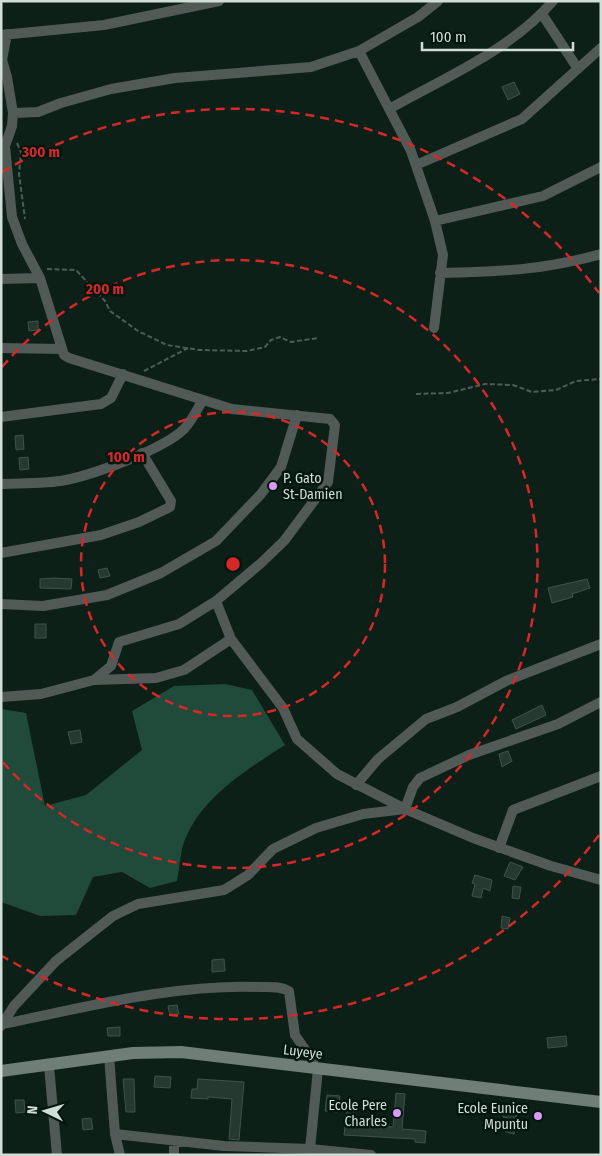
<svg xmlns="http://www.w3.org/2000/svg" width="602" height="1156" font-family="'Fira Sans Condensed',sans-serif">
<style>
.garden{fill:#204a3a}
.building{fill:#253930;stroke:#3e534a}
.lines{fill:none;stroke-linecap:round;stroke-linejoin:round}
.path{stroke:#4c5d56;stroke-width:2;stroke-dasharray:5 2.5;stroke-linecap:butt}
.street{stroke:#515a56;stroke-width:10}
.secondary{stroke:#6f7e77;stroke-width:12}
.ring{fill:none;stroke:#d62828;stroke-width:2.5;stroke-dasharray:9 6}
.poi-dot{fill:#dc99f5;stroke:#04170f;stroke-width:2}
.labels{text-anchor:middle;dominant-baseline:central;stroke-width:5;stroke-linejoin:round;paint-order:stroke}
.poi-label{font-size:14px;fill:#d1ddd7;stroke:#04170f;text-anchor:end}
.street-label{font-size:14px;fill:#d1ddd7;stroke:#04170f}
.centre{fill:#d62828;stroke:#04170f;stroke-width:2.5}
.ring-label{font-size:15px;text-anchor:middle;font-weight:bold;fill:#d62828;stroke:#04170f;stroke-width:5;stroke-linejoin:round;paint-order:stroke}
</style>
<rect width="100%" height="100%" fill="#0c2018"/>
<path class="garden" d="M225,684L252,690L285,745C248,769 206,794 187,835C180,848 180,867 177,881L150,888L122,872L93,877L76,915L40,916L1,902V709L26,713L45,806L86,795L142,750L132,711L174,686Z"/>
<path class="building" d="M514,82L520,94L508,100L502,87Z
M38,321V330L29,331L28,322Z
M23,435L24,449L16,450L15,436Z
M28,457L29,469L20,470L19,458Z
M107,568L110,576L100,578L98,570Z
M54,578L72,579L71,589L40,588V579Z
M587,579L590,588L572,594L573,597L552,603L548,588Z
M35,624H46V638H35Z
M542,705L546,715L516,729L512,720Z
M80,730L82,742L71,744L68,732Z
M508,751L512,761L502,767L499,754Z
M510,862L523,867L515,880L504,876Z
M475,875L492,880L490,891L483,888L481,898L472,896L475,884L472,883Z
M513,886L521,887L519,899L512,898Z
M502,916L510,918L508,929L501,928Z
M224,959L225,971L212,972V960Z
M177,1005L179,1014L170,1015L168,1006Z
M120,1027V1036H108L107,1028Z
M566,1036L567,1046L548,1048L547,1038Z
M155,1076L171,1077L170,1088L154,1087Z
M123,1079H134L135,1112H126Z
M198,1079L244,1082L239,1140L229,1139L232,1099L208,1097V1099L191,1098L192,1089H197Z
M396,1093L405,1094L402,1129L426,1131L425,1143L415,1142V1139L344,1135L347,1111H355L354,1125L393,1127Z
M327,1095L340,1096L338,1112L325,1111Z
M15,1100H24L25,1112L16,1113Z
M504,1110H517L514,1134L506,1132L508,1118L503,1117Z
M91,1118L93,1129L83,1130L82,1119Z"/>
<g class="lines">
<path class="path" d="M17,143L21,152L19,174L25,219
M47,269L76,270L105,301L110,311L138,331L167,345L199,350L247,351L265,347L271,340L280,337L291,342L318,338
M144,371L188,348
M416,394L448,393L485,384L513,385L532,392L556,390L576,381L601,379"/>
<path class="street" d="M542,14L578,69
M7,34L2,60L7,77L13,113L12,126L5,146L12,217L22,244L40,278L64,355L69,358L232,409L330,419L335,425L328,482L284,541L260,564L216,601L179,624L119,642L111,666L94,680
M2,35L104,25L219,1
M359,51L411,151L435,221L443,255L434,328
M391,108C446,77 511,50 553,1
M13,113L38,112L61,103L111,89L175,78L311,67L359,51L418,17L438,1
M416,165L522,119L601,48
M435,221L543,196L601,167
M440,273C498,272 544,270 601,254
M1,279L40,278
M1,348L62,349
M1,417L101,404L111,398L123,374
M1,484C23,483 45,484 66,480C95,474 164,449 184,429C192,421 197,409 203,400
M1,553L101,535L139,522L170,507L171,501L142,453
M216,601L231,639L283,708L297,739L337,774L405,809L473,838L551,866L601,880
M1,604L43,606L107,595L161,573L216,541L261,494L281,467L297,415
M1,697L41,694L94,680L156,678L184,670L231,639
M356,785L378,759L426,719L457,707L506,681L601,644
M499,848L513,810L601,776
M3,1024C87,1007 173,984 259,987C269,987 280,986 289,991L295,1035L313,1061L314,1068
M1,1026L14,1006L56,961L113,916L138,904L224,890L248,875L273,849L316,828L363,814L405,809L413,787L420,778L469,755L558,724L601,702
M109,1056L115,1134L120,1155
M49,1066L57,1155
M115,1134L224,1146L310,1149L371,1155
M174,1141V1155
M310,1149L318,1069"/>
<path class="secondary" d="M1,1071L133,1053L181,1052L601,1102"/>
</g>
<g class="ring">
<circle cx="233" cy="564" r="152"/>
<path d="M2 367A304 304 0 1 1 2 761"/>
<path d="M599 835A455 455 0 0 1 2 956M2 172A455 455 0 0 1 599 293"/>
</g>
<g class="poi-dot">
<circle cx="273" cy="486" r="5"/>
<circle cx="397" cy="1113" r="5"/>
<circle cx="538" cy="1116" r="5"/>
</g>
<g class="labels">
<g class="poi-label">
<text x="283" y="478" text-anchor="start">P. Gato<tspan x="283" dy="16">St-Damien</tspan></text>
<text x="387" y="1105">Ecole Pere<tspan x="387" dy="16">Charles</tspan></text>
<text x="528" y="1108">Ecole Eunice<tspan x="528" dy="16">Mpuntu</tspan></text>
</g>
<g class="street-label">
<text transform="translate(303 1052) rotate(7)">Luyeye</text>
</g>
</g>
<circle cx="233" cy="564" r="8" class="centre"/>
<g class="ring-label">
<text x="41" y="157">300 m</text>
<text x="105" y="294">200 m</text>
<text x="126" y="462">100 m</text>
</g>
<rect width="602" height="1156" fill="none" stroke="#d1ddd7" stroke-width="5"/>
<g transform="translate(45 1111) rotate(275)" stroke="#04170f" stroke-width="4" paint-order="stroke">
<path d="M0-4L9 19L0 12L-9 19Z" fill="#d1ddd7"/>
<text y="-8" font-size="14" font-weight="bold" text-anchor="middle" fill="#d1ddd7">N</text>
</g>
<path d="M422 42v8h151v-8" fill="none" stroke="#d1ddd7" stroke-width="2.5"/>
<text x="430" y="42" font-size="15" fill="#d1ddd7" stroke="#04170f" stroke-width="4" paint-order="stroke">100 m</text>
</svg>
